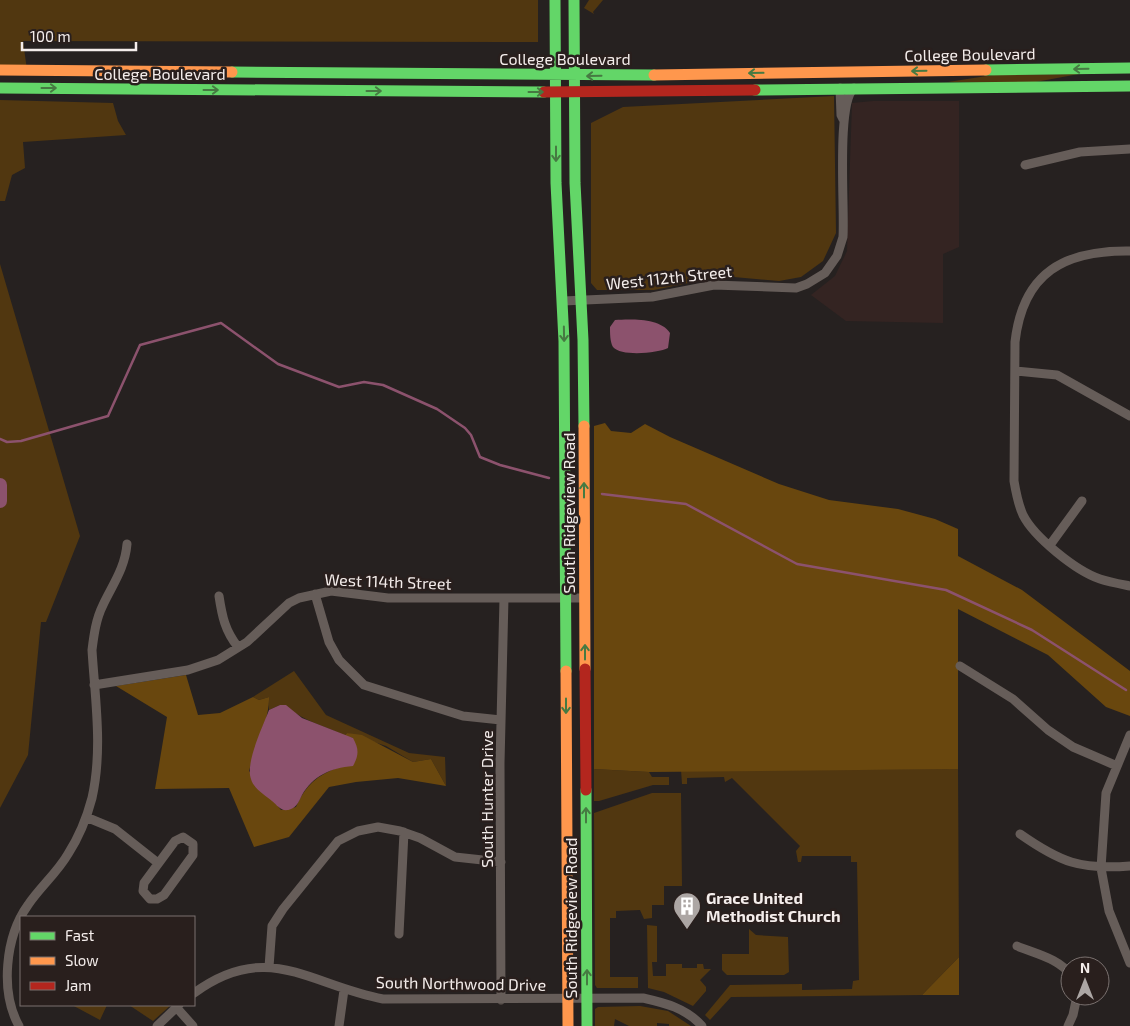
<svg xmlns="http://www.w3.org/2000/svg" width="1130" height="1026" font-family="'Exo 2',sans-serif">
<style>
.built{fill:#342422}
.green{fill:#513710}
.forest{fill:#69470e}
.water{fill:#8c526d}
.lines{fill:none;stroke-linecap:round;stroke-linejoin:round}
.stream{stroke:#8c526d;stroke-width:2.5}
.river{stroke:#8c526d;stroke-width:14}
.street{stroke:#665d59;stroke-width:9}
.fast{stroke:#63d668;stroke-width:11}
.slow{stroke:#ff974d;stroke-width:11}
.jam{stroke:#b3261e;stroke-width:11}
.oneway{stroke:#467a42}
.labels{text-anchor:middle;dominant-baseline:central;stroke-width:5;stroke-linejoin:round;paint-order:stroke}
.street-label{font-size:16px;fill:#f4edeb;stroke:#291f1d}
.poi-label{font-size:16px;font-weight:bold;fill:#f4edeb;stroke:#291f1d;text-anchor:start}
</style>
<rect width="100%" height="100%" fill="#262120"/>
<path class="built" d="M873,101H959V247L943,254V323L846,321L811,295L835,276L847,251L852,103Z"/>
<path class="green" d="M0,0H538V42L23,41L27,70H0Z
M589,0H603L593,12L594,14L584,8Z
M1079,74L1030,83L948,82L993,75Z
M834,96L836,233L823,261L801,277L779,281L723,276L654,290H597L591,283V123L623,107Z
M0,100L113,103L118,121L126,135L23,142L25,168L12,175L5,201H0Z
M0,264L80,536L46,622H41L28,755L0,808Z
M294,671L326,715L409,753L445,757L446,786L431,759L413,762L386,746L347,733L344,736C331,728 317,725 304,718C296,714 290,709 280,705L269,710V697L259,700L253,697Z
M594,769L649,772L652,777H669V785H653L599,801H594Z
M958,769L959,957L922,995L731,997L710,1020L705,1015L730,985L802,984V990L852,989L853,981L859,980L857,862H851V856H802L801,862H798L796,851L800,846L732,778L725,782L724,777L687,778V784H682L681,770Z
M652,793H681L682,886H664V905H652V918L644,919L640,910L616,911V918H610V977H638V988H597L595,985L594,813Z
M647,925L657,926V962H652L653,976H666V964H682V968H697V964H703L704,969H711L700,980L706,987V991L693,1006L664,992L648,988Z
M749,929L756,935L788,937L789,972L784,975H727L722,970V954H749Z
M72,1005H107L100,1020Z
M129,1005H171L153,1021Z
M640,1006L668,1011L691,1026H669V1024L657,1023V1026H629L615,1019L614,1026H595V1009L598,1007Z"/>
<path class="forest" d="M605,423L611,431L631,433L645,424L670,437L779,484L829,500L898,509L935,519L958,529V556L1022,590L1130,671V716L1106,707L1048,655L958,609V769L649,772L594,769V426Z
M186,675L198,715L220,713L253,697L259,700L269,697C270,718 255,749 249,771L281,810L296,807C306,785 317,775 340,767L353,738L344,736L347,733L362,735L413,762L431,759L446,786L398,778L356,782L329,787L289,837L254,847L229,788L155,789L167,717L116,686Z
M959,957V995H922Z"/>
<path class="water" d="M615,320C631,319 661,318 670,333L668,348C659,353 621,357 613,347C610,342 610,333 610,327Z
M280,705H286L302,718L353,738C359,749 359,755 353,766C330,768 313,776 302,795C299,801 297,807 291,809C282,813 278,806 272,801C265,795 253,788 251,779C245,763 263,726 269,710Z"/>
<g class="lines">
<path class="stream" d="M0,439L7,442L21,441L108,416L140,345L221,323L278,364L339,387L364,382L383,385L437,409L465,428L471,435L480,457L500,465L549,478
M602,494L686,504L797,564L946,590L1032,630L1126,690"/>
<path class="river" d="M0,485V501"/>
<path class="street" d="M840,88L841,115L843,119
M1025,165L1080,152L1130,149
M1130,251C1065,250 1023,272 1015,342L1014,481C1016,493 1018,504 1023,515C1034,537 1076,571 1100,579C1109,582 1120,584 1130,586
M563,301L652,297L714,285L796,288L807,284L825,273L837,256L843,237C845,208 836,104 854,88
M1015,371L1057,375L1130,416
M1050,545L1082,501
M315,594L329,642L339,660L364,685L463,716L501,720
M219,596C222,616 225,631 238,647
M960,666L1013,699L1048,730L1073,747L1117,766
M94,685L188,670L218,660L247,642L289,603L299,598L331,591L388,598H585
M1130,735L1106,793L1101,868L1109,911L1130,963
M86,817L115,829L158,863
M1020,834C1060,862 1080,870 1130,866
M183,837L193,844V855L164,895L157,899H150L143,891L144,883L175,841Z
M399,934L404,832
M1017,946C1033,953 1061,959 1070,975
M269,967L272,926L283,909L338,841L358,831L378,827L400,831L420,838L455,857L501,862
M194,993C268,939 309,985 383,999L643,998C665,1003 686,1008 702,1026
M501,1000L500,763L504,598
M176,1007L193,1026
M19,1026C0,992 5,937 28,905C40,887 57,873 68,854C79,837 87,817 92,798C103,749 95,699 92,650C94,634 96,619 103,605C113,584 125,568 127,544
M157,1026L179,1005
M339,1026L344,990
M1068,1026L1073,1015L1077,996"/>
<path class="fast" d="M555,0L556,183L564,341L566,671
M574,0L575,183L583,340L584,426
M986,70L1130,68
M232,72L654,75
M0,88L544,92
M755,90L1130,86
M586,790L587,1026"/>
<path class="slow" d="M0,70L232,72
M654,75L986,70
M584,426L585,669
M566,671L568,1026"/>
<path class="jam" d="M544,92L755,90
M585,669L586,790"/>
</g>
<defs><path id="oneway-shaft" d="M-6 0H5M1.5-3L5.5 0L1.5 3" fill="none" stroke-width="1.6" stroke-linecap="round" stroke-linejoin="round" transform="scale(1.25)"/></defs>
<g class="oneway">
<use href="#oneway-shaft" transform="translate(1081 69) rotate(179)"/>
<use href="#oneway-shaft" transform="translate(919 71) rotate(179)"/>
<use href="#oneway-shaft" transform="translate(756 73) rotate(179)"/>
<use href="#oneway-shaft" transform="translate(594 76) rotate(179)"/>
<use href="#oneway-shaft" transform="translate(49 88)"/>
<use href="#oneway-shaft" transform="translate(211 90)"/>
<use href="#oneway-shaft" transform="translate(374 91)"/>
<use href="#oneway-shaft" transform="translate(536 92)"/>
<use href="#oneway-shaft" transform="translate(556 154) rotate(90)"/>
<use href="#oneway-shaft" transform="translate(564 334) rotate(89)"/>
<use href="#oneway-shaft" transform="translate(584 490) rotate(-90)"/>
<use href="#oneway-shaft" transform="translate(585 652) rotate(-90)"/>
<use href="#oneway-shaft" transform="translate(566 706) rotate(90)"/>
<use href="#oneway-shaft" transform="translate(586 815) rotate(-90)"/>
<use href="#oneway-shaft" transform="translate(587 977) rotate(-90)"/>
</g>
<defs>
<g id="building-pin" transform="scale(1.4375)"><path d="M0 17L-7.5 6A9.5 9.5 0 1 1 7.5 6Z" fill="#aca6a4" stroke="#291f1d"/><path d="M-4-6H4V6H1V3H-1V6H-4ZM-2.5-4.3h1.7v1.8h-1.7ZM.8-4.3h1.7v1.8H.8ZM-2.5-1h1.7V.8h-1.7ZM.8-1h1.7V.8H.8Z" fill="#fff"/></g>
</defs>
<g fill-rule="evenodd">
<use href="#building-pin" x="687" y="906"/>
</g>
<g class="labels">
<g class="street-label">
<text transform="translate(970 54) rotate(-1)">College Boulevard</text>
<text x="565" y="58">College Boulevard</text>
<text x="160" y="73">College Boulevard</text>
<text transform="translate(669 277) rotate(-6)">West 112th Street</text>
<text transform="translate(568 513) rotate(-90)">South Ridgeview Road</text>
<text transform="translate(388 581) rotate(2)">West 114th Street</text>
<text transform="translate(486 799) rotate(-90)">South Hunter Drive</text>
<text transform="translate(570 918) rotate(-90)">South Ridgeview Road</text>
<text transform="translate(461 983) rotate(1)">South Northwood Drive</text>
</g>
<g class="poi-label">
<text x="706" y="897">Grace United<tspan x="706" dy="18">Methodist Church</tspan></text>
</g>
</g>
<rect x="20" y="916" width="175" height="90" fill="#291f1d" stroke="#7a716f"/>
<rect x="30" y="932" width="25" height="8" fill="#63d668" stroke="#7a716f"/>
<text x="65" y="941" font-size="15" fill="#f4edeb">Fast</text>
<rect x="30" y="957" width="25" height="8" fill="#ff974d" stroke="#7a716f"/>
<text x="65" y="966" font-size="15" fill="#f4edeb">Slow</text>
<rect x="30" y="982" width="25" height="8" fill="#b3261e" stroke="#7a716f"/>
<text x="65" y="991" font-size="15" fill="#f4edeb">Jam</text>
<g transform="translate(1085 981)"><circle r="24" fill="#291f1d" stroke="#7a716f"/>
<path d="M0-4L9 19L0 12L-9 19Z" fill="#aca6a4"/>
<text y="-8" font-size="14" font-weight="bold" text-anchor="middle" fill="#f4edeb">N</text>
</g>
<path d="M22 42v8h114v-8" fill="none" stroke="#f4edeb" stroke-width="2.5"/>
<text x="30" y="42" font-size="15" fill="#f4edeb" stroke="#291f1d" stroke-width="4" paint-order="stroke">100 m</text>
</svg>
